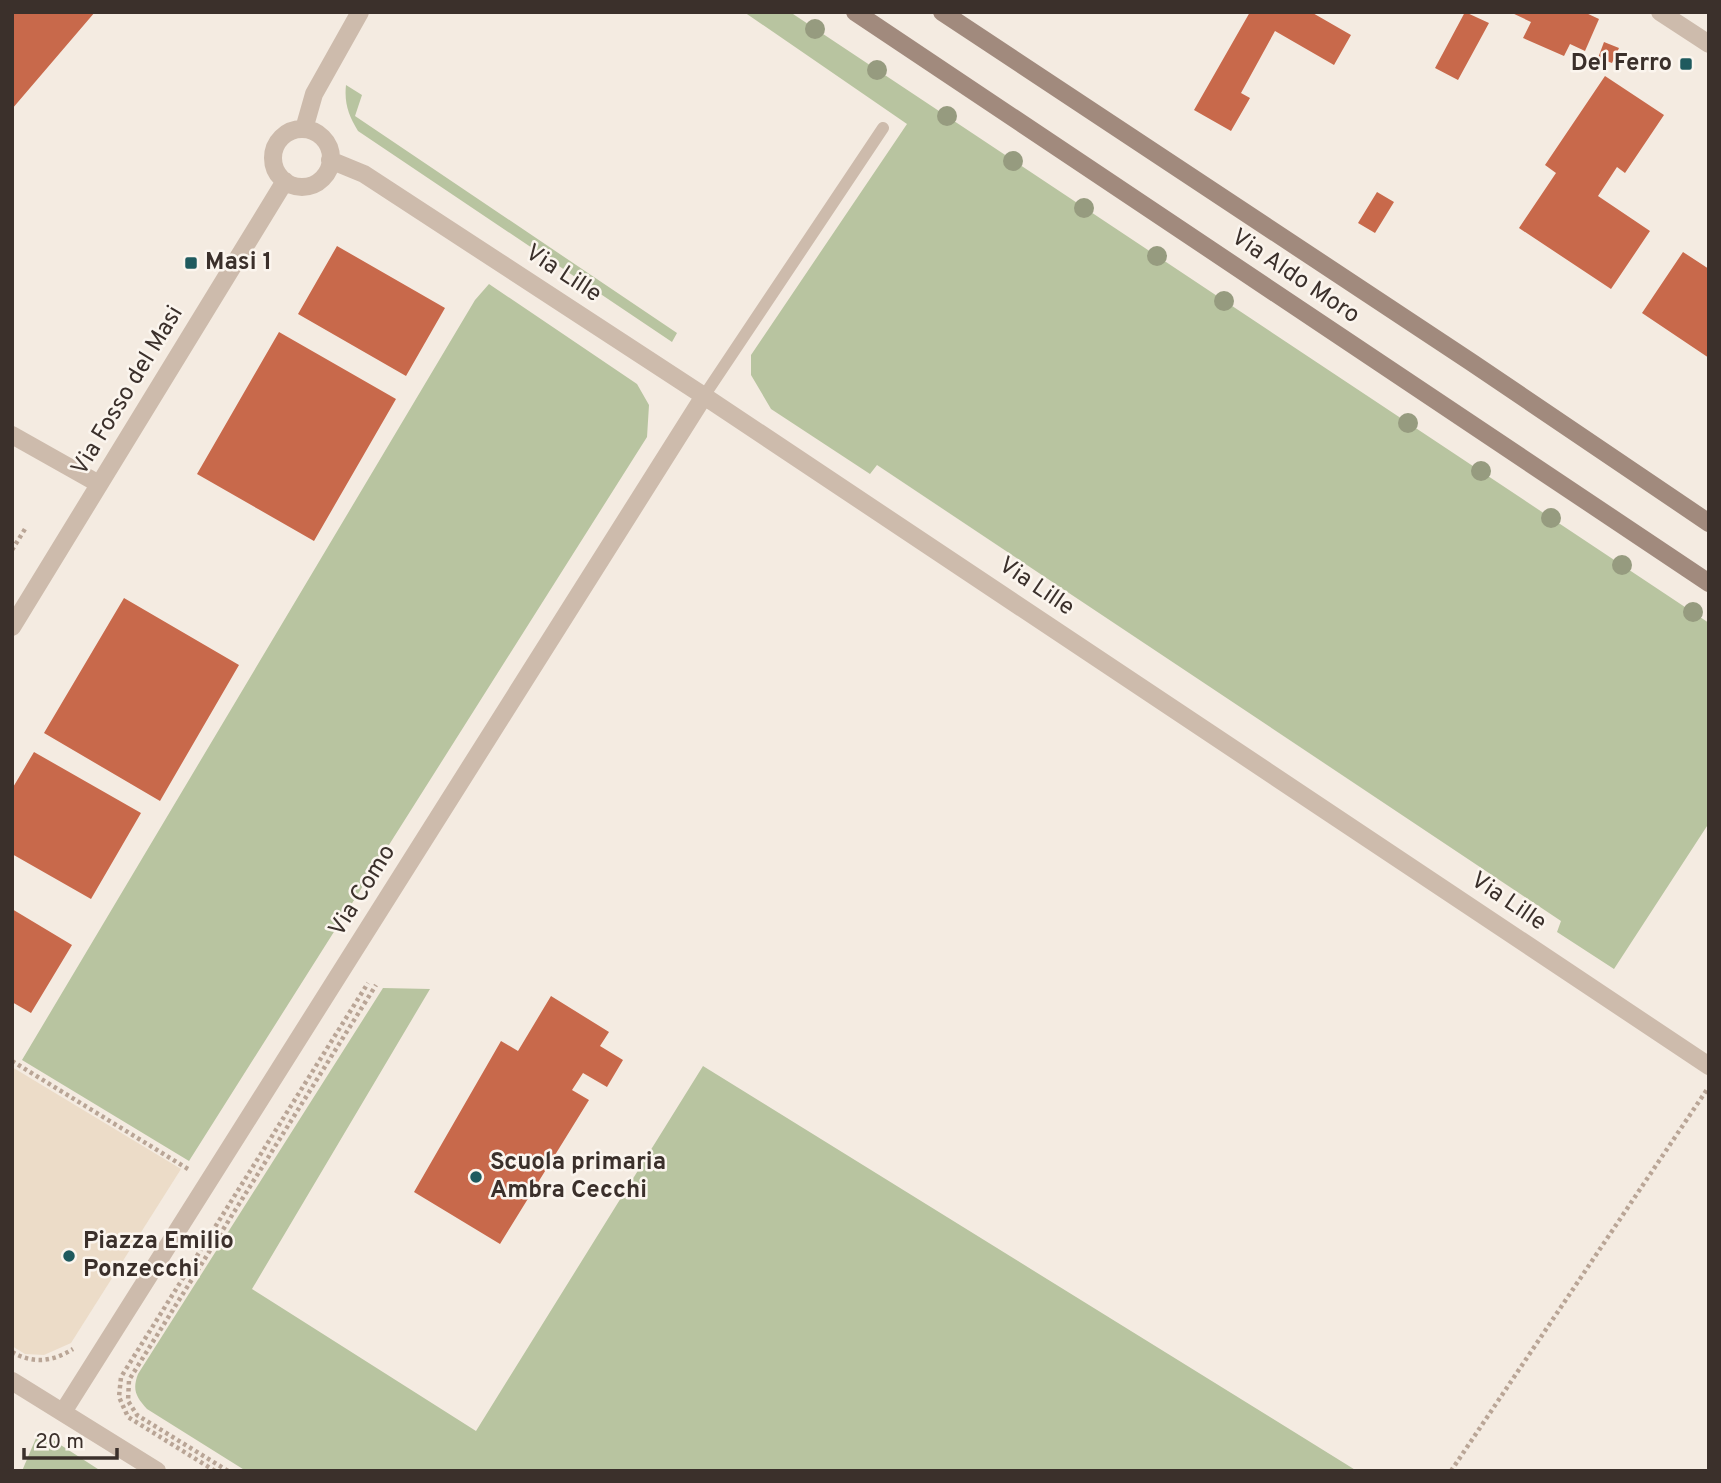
<svg xmlns="http://www.w3.org/2000/svg" width="1721" height="1483" font-family="Overpass,sans-serif">
<style>
.green{fill:#b8c4a0}
.plaza{fill:#ecdcc8}
.building{fill:#c8694b}
.lines{fill:none;stroke-linecap:round;stroke-linejoin:round}
.path{stroke:#b9a596;stroke-width:4.5;stroke-dasharray:3.5 3.5;stroke-linecap:butt}
.lane{stroke:#cdbbac;stroke-width:12}
.street{stroke:#cdbbac;stroke-width:18}
.secondary{stroke:#a18a7d;stroke-width:18}
.tree{fill:#969b7f}
.poi-dot{fill:#1f5a5e;stroke:#fbf5ee;stroke-width:2.5}
.labels{text-anchor:middle;dominant-baseline:central;stroke-width:5;stroke-linejoin:round;paint-order:stroke}
.poi-label{font-size:24px;font-weight:bold;fill:#3b302b;stroke:#fbf5ee;text-anchor:start}
.street-label{font-size:24px;fill:#3b302b;stroke:#fbf5ee}
</style>
<rect width="100%" height="100%" fill="#f4ebe1"/>
<path class="green" d="M744,12H790L1709,623V823L1614,969L1557,932L1561,921L877,465L870,474L771,409L751,375V355L907,124Z
M346,85L362,95L355,116L677,333L672,342L358,131C349,116 344,104 346,85Z
M489,284L637,384L649,405L647,437L189,1161L22,1060L475,300Z
M383,988L430,989L252,1289L476,1431L703,1066L1357,1471H246L147,1409C136,1397 132,1390 138,1374Z
M39,1431L101,1471H22Z"/>
<path class="plaza" d="M12,1067L181,1169L71,1343L44,1355L25,1354L12,1346Z"/>
<path class="building" d="M12,12H95L12,109Z
M1250,12H1311L1351,35L1334,65L1275,31L1241,93L1250,98L1231,131L1194,110Z
M1465,12L1489,23L1458,80L1435,68Z
M1510,12H1584L1599,19L1585,51L1570,44L1564,56L1523,38L1531,22Z
M1604,42L1619,48L1612,63L1598,58Z
M1605,76L1664,115L1625,173L1617,167L1598,196L1650,231L1611,289L1519,228L1556,173L1545,165Z
M1377,192L1394,202L1375,233L1358,223Z
M337,246L445,308L406,376L298,314Z
M1683,252L1709,269V358L1642,313Z
M279,332L396,399L314,541L197,474Z
M124,598L239,665L160,801L44,733Z
M34,752L141,813L91,899L12,854V789Z
M12,909L72,945L31,1013L12,1002Z
M551,996L609,1032L600,1046L623,1060L607,1087L583,1073L572,1090L589,1100L500,1244L414,1192L501,1041L518,1051Z"/>
<g class="lines">
<path class="path" d="M12,550L25,529
M12,1061L188,1169
M12,1352C33,1364 52,1362 73,1349
M215,1471L128,1417L119,1397L121,1377L368,983
M228,1471L137,1415L128,1401L129,1380L376,985
M1451,1471L1708,1088"/>
<path class="lane" d="M704,396L883,128"/>
<path class="street" d="M1660,12L1709,44
M304,129L314,94L360,12
M273 158a29 29 0 1 1 58 0a29 29 0 1 1-58 0Z
M330,160L364,174L704,396L1709,1066
M12,435L99,484
M12,627L285,181
M12,1381L157,1471
M63,1412L704,396"/>
<path class="secondary" d="M855,12L1709,583
M942,12L1471,362L1709,523"/>
</g>
<g class="tree">
<circle cx="815" cy="29" r="10"/>
<circle cx="877" cy="70" r="10"/>
<circle cx="947" cy="116" r="10"/>
<circle cx="1013" cy="161" r="10"/>
<circle cx="1084" cy="208" r="10"/>
<circle cx="1157" cy="256" r="10"/>
<circle cx="1224" cy="301" r="10"/>
<circle cx="1408" cy="423" r="10"/>
<circle cx="1481" cy="471" r="10"/>
<circle cx="1551" cy="518" r="10"/>
<circle cx="1622" cy="565" r="10"/>
<circle cx="1693" cy="612" r="10"/>
</g>
<g class="poi-dot">
<rect x="1679" y="57" width="14" height="14" rx="3.5"/>
<rect x="184" y="256" width="14" height="14" rx="3.5"/>
<circle cx="476" cy="1177" r="7"/>
<circle cx="69" cy="1256" r="7"/>
</g>
<g class="labels">
<g class="poi-label">
<text x="1672" y="64" text-anchor="end">Del Ferro</text>
<text x="205" y="263">Masi 1</text>
<text x="490" y="1163">Scuola primaria<tspan x="490" dy="28">Ambra Cecchi</tspan></text>
<text x="83" y="1242">Piazza Emilio<tspan x="83" dy="28">Ponzecchi</tspan></text>
</g>
<g class="street-label">
<text transform="translate(563 274) rotate(33)">Via Lille</text>
<text transform="translate(1295 277) rotate(34)">Via Aldo Moro</text>
<text transform="translate(128 391) rotate(-59)">Via Fosso del Masi</text>
<text transform="translate(1036 587) rotate(34)">Via Lille</text>
<text transform="translate(363 891) rotate(-58)">Via Como</text>
<text transform="translate(1508 902) rotate(34)">Via Lille</text>
</g>
</g>
<rect width="1721" height="1483" fill="none" stroke="#3b302b" stroke-width="28"/>
<path d="M24 1448v10h93v-10" fill="none" stroke="#3b302b" stroke-width="3.5"/>
<text x="35" y="1448" font-size="21" fill="#3b302b" stroke="#fbf5ee" stroke-width="5" paint-order="stroke">20 m</text>
</svg>
